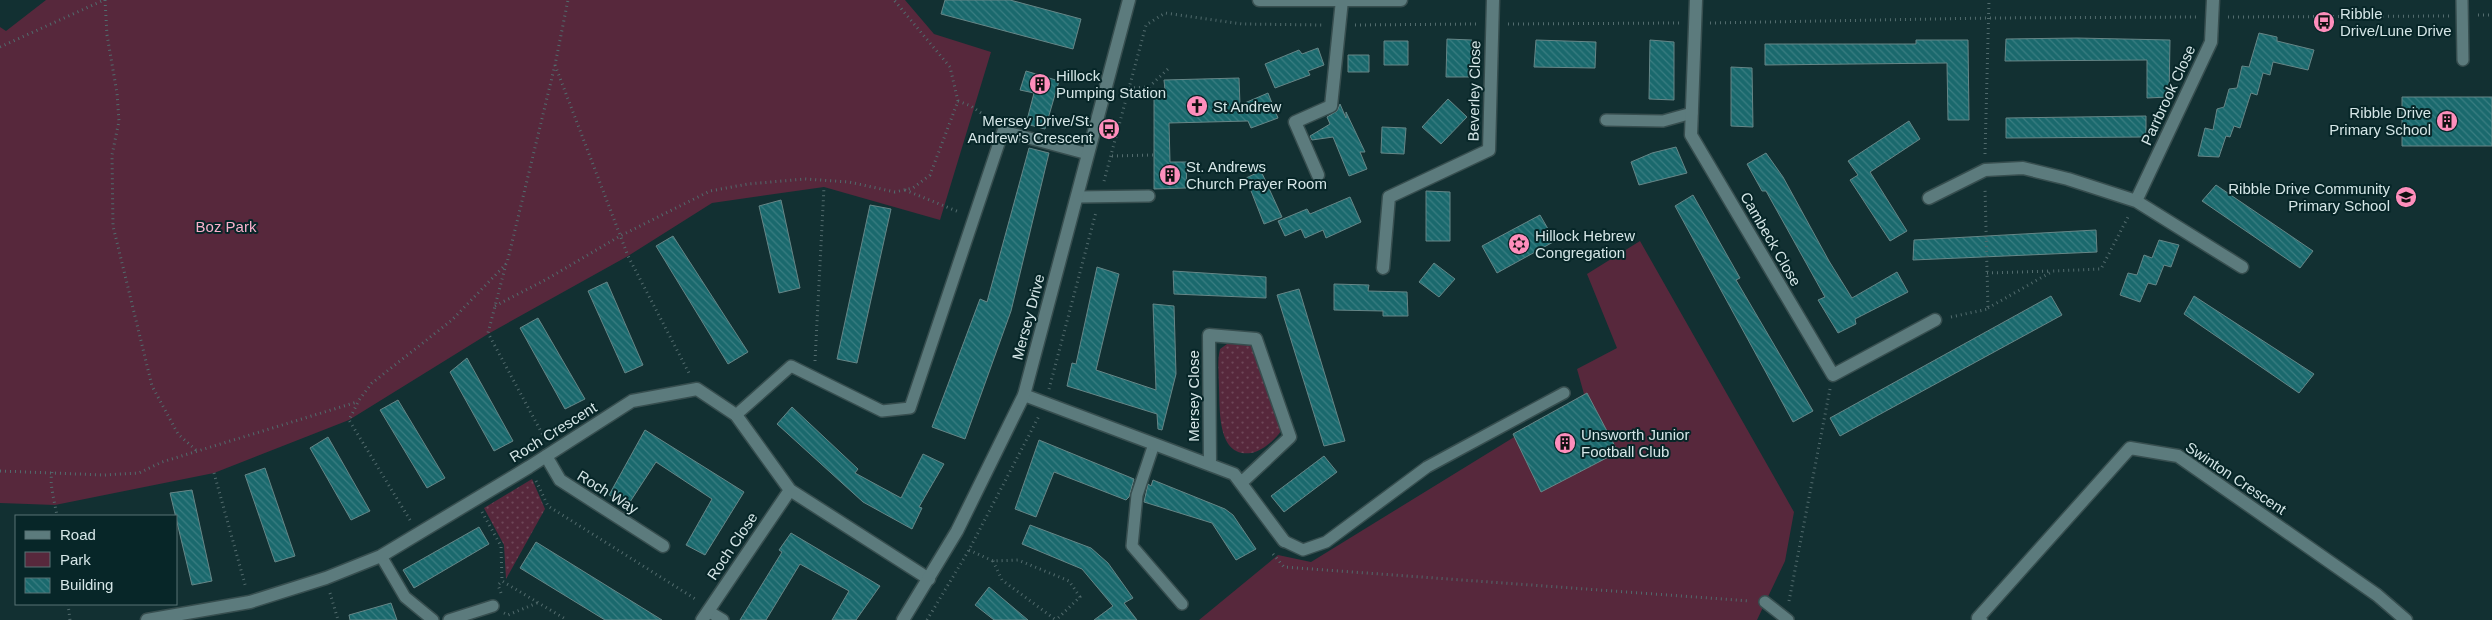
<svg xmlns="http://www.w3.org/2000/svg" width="2492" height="620" font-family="Arial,sans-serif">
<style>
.grass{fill:url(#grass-dots)}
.park{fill:#57283c}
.building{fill:url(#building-back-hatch);stroke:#668687}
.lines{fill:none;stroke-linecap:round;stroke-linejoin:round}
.service-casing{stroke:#374e4f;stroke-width:14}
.minor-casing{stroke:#374e4f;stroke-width:15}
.tertiary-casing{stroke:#374e4f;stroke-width:15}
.path{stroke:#526b6d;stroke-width:3;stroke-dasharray:1 4;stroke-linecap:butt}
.service{stroke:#5c7b7d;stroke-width:11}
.minor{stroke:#5c7b7d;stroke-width:12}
.tertiary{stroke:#5c7b7d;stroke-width:12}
.labels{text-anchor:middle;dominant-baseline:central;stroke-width:4;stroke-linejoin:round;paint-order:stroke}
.poi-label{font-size:15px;fill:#d5e6e7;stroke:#072628;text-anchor:start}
.street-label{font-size:15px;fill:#d5e6e7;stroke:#072628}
.park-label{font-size:15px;fill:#f9b1cc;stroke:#072628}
</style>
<defs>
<pattern id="grass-dots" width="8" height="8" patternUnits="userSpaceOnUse" patternTransform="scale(1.25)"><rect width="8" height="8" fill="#57283c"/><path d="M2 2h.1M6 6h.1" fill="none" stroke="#6e4758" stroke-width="1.8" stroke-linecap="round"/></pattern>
<pattern id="building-back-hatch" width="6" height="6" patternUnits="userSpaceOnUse" patternTransform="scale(1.25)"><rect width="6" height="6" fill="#1a696d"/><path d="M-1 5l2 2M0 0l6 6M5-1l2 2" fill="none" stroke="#3a7e82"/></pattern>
</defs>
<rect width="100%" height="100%" fill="#123032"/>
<path class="grass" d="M1241,342L1251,346L1258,353L1281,431C1275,440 1262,451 1251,453C1217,458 1220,409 1219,388C1219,375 1217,362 1220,349L1227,344Z
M532,479L545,509L506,579L504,545L484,508Z"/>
<path class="park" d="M46,0H905L934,34L991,52L940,220L824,187L712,203L628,256L488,334L349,420L214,473L55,505L0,503V27L6,31Z
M1640,241L1794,512L1785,561L1757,620H1199L1278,555L1311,562L1584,394L1577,369L1617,348L1587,274Z"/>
<path class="building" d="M945,0H1010L1081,19L1073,49L941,14Z
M2259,33L2277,37V41L2314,50L2308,70L2273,62L2270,75L2263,73L2257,95L2251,93L2240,128L2234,126L2230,137L2226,136L2219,157L2198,156L2205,128L2213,130L2217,109L2224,107L2229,89L2237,88L2242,66L2249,67Z
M2077,38L2170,40L2169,97L2147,98V60L2005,61L2006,39Z
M1447,39L1472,40V77H1446Z
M1536,40L1596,42L1595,68L1534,67Z
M1650,40L1674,42V100L1649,99Z
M1916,40H1968L1969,120H1948L1947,63L1765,65V44H1916Z
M1384,41H1408V65H1384Z
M1318,48L1324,65L1308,71L1310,75L1275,88L1265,64L1299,50L1302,54Z
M1348,55H1369V72H1348Z
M1731,67L1752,68L1753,127L1731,126Z
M1026,71L1059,81L1045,129L1026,124L1034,93L1020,90Z
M1239,78L1240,105L1268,93L1278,118L1251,128L1248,121L1169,123L1170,162H1187L1186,188L1154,189V91L1165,90L1164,80Z
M2402,97H2492V146H2402Z
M1448,99L1467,117L1441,144L1422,127Z
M1340,104L1346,118V112L1365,152H1360L1367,169L1349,176L1333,137L1312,140L1310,136L1330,124L1327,117L1337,111Z
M2146,116V137L2006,138V118Z
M1909,121L1920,139L1870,172L1907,231L1890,241L1850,180L1858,175L1848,161Z
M1382,127L1406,128L1404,154L1381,153Z
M1676,147L1687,173L1639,185L1631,162L1652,153Z
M1029,148L1049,153L1011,311L965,439L932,427L980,299L987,302Z
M1766,153L1783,177L1829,261L1852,298L1897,272L1908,292L1855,319L1856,324L1838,333L1818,300L1825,297L1766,191H1762L1747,164Z
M1261,171L1282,217L1264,224L1246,178Z
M2216,185L2313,251L2300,268L2202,201Z
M1426,191L1450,192V241H1426Z
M1693,195L1740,278L1736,280L1813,411L1793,422L1675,206Z
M1350,197L1361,222L1326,238L1323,230L1305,238L1301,229L1285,236L1278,221L1307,209L1310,214Z
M781,200L800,288L779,293L759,206Z
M870,205L891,209L857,363L837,359Z
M1540,215L1555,241L1497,273L1482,246Z
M2096,230L2097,252L1913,260L1914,240Z
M673,236L748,352L728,364L656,246Z
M2159,240L2179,245L2171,267L2164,265L2156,285L2148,283L2140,302L2120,295L2128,273L2137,275L2144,255L2152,258Z
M1434,263L1455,279L1439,297L1419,282Z
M1097,267L1119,274L1096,370L1156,390L1153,304L1174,306L1176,374L1162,430L1158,429L1157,414L1067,386L1072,363L1076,364Z
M1173,271L1266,277V298L1174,294Z
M607,282L643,365L625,373L588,291Z
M1334,284L1369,285L1368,291L1407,292L1408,316H1383V311L1334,310Z
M1299,289L1345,441L1324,446L1277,295Z
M2051,296L2062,315L1840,436L1830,418Z
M2194,296L2314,374L2299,393L2184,314Z
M538,318L585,399L565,409L520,328Z
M467,358L513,441L494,451L450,372Z
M1587,393L1618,452L1541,492L1513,434Z
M398,400L445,478L427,488L380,410Z
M792,407L858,469L855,473L901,498L923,454L944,464L919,507L922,508L912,529L863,502L777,424Z
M645,430L744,492L705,555L686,545L712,499L656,462L628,505L609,495Z
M328,437L370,511L351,520L310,448Z
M1039,440L1134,479L1129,497L1126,500L1054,472L1036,517L1015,509Z
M1324,456L1337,472L1284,512L1271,496Z
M265,468L295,556L275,562L245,475Z
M1153,480L1225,509L1233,515L1256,549L1236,560L1212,523L1144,502L1148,484L1151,486Z
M192,490L212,581L192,585L170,493Z
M1030,525L1091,548L1108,563L1133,598L1124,603L1137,620H1094L1113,606L1082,569L1022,544Z
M479,527L489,544L414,588L403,570Z
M791,533L880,586L856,620H832L849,591L800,564L766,620H740L782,552L779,550Z
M536,542L662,620H605L520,568Z
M989,587L1028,620H994L975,605Z
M391,603L397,620H350L349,615Z"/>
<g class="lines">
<g class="service-casing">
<path id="service" d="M2462,0L2463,60
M1606,120L1663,121L1692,113
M1077,197L1149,196
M736,415L791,366L882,411L910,408L1003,131L1088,154
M1154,444L1137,495L1132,546L1182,604
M1284,541L1303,550L1326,542L1427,467L1564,393
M381,556L405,597L433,620
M1765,602L1788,620
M708,611L723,620
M449,620L493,606"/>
</g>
<g class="minor-casing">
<path id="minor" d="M1696,0L1691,135L1833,375L1935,320
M1318,175L1295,122L1331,106L1342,0
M1929,198L1985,170L2023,168L2068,179L2136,201L2242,267
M2136,201L2211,42L2213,0
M1383,268L1389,197L1489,150L1493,0
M1024,395L1234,474L1284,541
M546,456L560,480L663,546
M1210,465L1209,335L1256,339L1290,437L1241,483
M147,620L250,602L326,578L381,556L529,467L632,401L697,389L736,415L790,490L929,579
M702,620L790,490
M1981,620L1978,618L2130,448L2178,456L2377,595L2406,620"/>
</g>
<g class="tertiary-casing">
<path id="tertiary" d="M1259,0H1401
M903,620L957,531L1024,395L1129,0"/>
</g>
<path class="path" d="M105,0L107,35L117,93L119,121L112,155L113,226L152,386L178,434L197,451
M2478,15H2492
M2228,17L2449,16
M1710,23L1989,18L2196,17
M1508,24L1679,23
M1355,25L1476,24
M0,47L104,0
M555,65L628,256L690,375
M1129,88L1149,87L1169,68
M958,101L971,106L994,122
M1985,154L1989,0
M1112,156L1153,155
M1104,181L1146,25L1165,13L1242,24L1324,25
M905,190L959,212
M506,264L488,333L545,439
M1987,273L2052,271
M495,306L547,279L620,236L710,191L748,184L805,179L849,182L895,192L913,188L930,175L958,101L950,67L894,0
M1988,308L2053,271L2101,269L2129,215
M1951,317L1988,309L1985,188
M815,361L824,187
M1049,389L1096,212
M0,471L104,475L139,473L162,462L357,402
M52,472C49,484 55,503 57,516
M214,473L246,588
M536,481L548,506L697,600
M482,512L501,546L502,581L567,620
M410,520L349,420L359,400L372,383L452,320L507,263L555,65L568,0
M969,550L993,561L1018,560L1069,581L1080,597L1056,620
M1273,554L1284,567L1750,601
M993,561L1002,580L1056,620
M330,593L338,620
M501,593L498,585L502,581
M1789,601L1830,389
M68,604L70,620
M504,613L508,615L537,603
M927,620L969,550L1039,416"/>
<use href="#service" class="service"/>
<use href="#minor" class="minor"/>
<use href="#tertiary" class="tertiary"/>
</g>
<defs>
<g id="bus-disc" transform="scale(1.125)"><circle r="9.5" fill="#fe8ebc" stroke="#072628"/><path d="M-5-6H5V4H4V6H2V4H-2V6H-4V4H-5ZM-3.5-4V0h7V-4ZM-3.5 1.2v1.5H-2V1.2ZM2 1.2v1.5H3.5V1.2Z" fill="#111"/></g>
<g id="building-disc" transform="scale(1.125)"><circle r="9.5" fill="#fe8ebc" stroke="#072628"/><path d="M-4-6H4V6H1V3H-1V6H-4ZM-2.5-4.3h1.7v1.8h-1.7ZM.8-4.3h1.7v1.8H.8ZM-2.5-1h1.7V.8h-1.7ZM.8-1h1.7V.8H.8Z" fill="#111"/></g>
<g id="church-disc" transform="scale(1.125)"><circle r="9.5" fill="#fe8ebc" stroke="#072628"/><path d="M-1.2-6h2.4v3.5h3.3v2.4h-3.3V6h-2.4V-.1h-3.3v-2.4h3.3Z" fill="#111"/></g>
<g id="school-disc" transform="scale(1.125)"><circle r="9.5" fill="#fe8ebc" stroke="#072628"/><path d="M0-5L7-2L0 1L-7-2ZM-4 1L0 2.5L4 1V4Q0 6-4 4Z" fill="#111"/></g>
<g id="synagogue-disc" transform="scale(1.125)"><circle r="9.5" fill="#fe8ebc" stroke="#072628"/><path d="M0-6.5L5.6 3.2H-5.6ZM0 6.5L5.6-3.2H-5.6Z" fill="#111"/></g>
</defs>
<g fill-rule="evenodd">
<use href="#bus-disc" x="2324" y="22"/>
<use href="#building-disc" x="1040" y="84"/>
<use href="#church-disc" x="1197" y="106"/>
<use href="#building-disc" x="2447" y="121"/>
<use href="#bus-disc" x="1109" y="129"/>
<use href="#building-disc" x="1170" y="175"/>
<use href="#school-disc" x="2406" y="197"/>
<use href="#synagogue-disc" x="1519" y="244"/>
<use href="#building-disc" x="1565" y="443"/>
</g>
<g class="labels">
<g class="poi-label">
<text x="2340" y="13">Ribble<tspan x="2340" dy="17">Drive/Lune Drive</tspan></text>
<text x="1056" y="75">Hillock<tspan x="1056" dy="17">Pumping Station</tspan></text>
<text x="1213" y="106">St Andrew</text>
<text x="2431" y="112" text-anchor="end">Ribble Drive<tspan x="2431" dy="17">Primary School</tspan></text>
<text x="1093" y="120" text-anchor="end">Mersey Drive/St.<tspan x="1093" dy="17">Andrew's Crescent</tspan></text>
<text x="1186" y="166">St. Andrews<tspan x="1186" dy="17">Church Prayer Room</tspan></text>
<text x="2390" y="188" text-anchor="end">Ribble Drive Community<tspan x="2390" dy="17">Primary School</tspan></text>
<text x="1535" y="235">Hillock Hebrew<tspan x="1535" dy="17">Congregation</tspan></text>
<text x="1581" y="434">Unsworth Junior<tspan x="1581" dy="17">Football Club</tspan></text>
</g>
<g class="street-label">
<text transform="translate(1474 91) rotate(-89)">Beverley Close</text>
<text transform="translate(2168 95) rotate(-65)">Parrbrook Close</text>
<text transform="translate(1771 239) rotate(60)">Cambeck Close</text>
<text transform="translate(1028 317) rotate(-75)">Mersey Drive</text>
<text transform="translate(1193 396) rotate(-90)">Mersey Close</text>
<text transform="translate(553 432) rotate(-32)">Roch Crescent</text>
<text transform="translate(2236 478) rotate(34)">Swinton Crescent</text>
<text transform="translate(608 492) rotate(32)">Roch Way</text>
<text transform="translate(732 546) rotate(-56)">Roch Close</text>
</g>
<g class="park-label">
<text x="226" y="226">Boz Park</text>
</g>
</g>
<rect x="15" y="515" width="162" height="90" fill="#072628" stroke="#597374"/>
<rect x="25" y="531" width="25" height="8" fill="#5c7b7d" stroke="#597374"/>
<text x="60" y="540" font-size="15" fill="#d5e6e7">Road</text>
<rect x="25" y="552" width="25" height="15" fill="#57283c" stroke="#597374"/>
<text x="60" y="565" font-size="15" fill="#d5e6e7">Park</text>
<rect x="25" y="578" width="25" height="15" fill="url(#building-back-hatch)" stroke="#597374"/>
<text x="60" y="590" font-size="15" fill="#d5e6e7">Building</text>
</svg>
